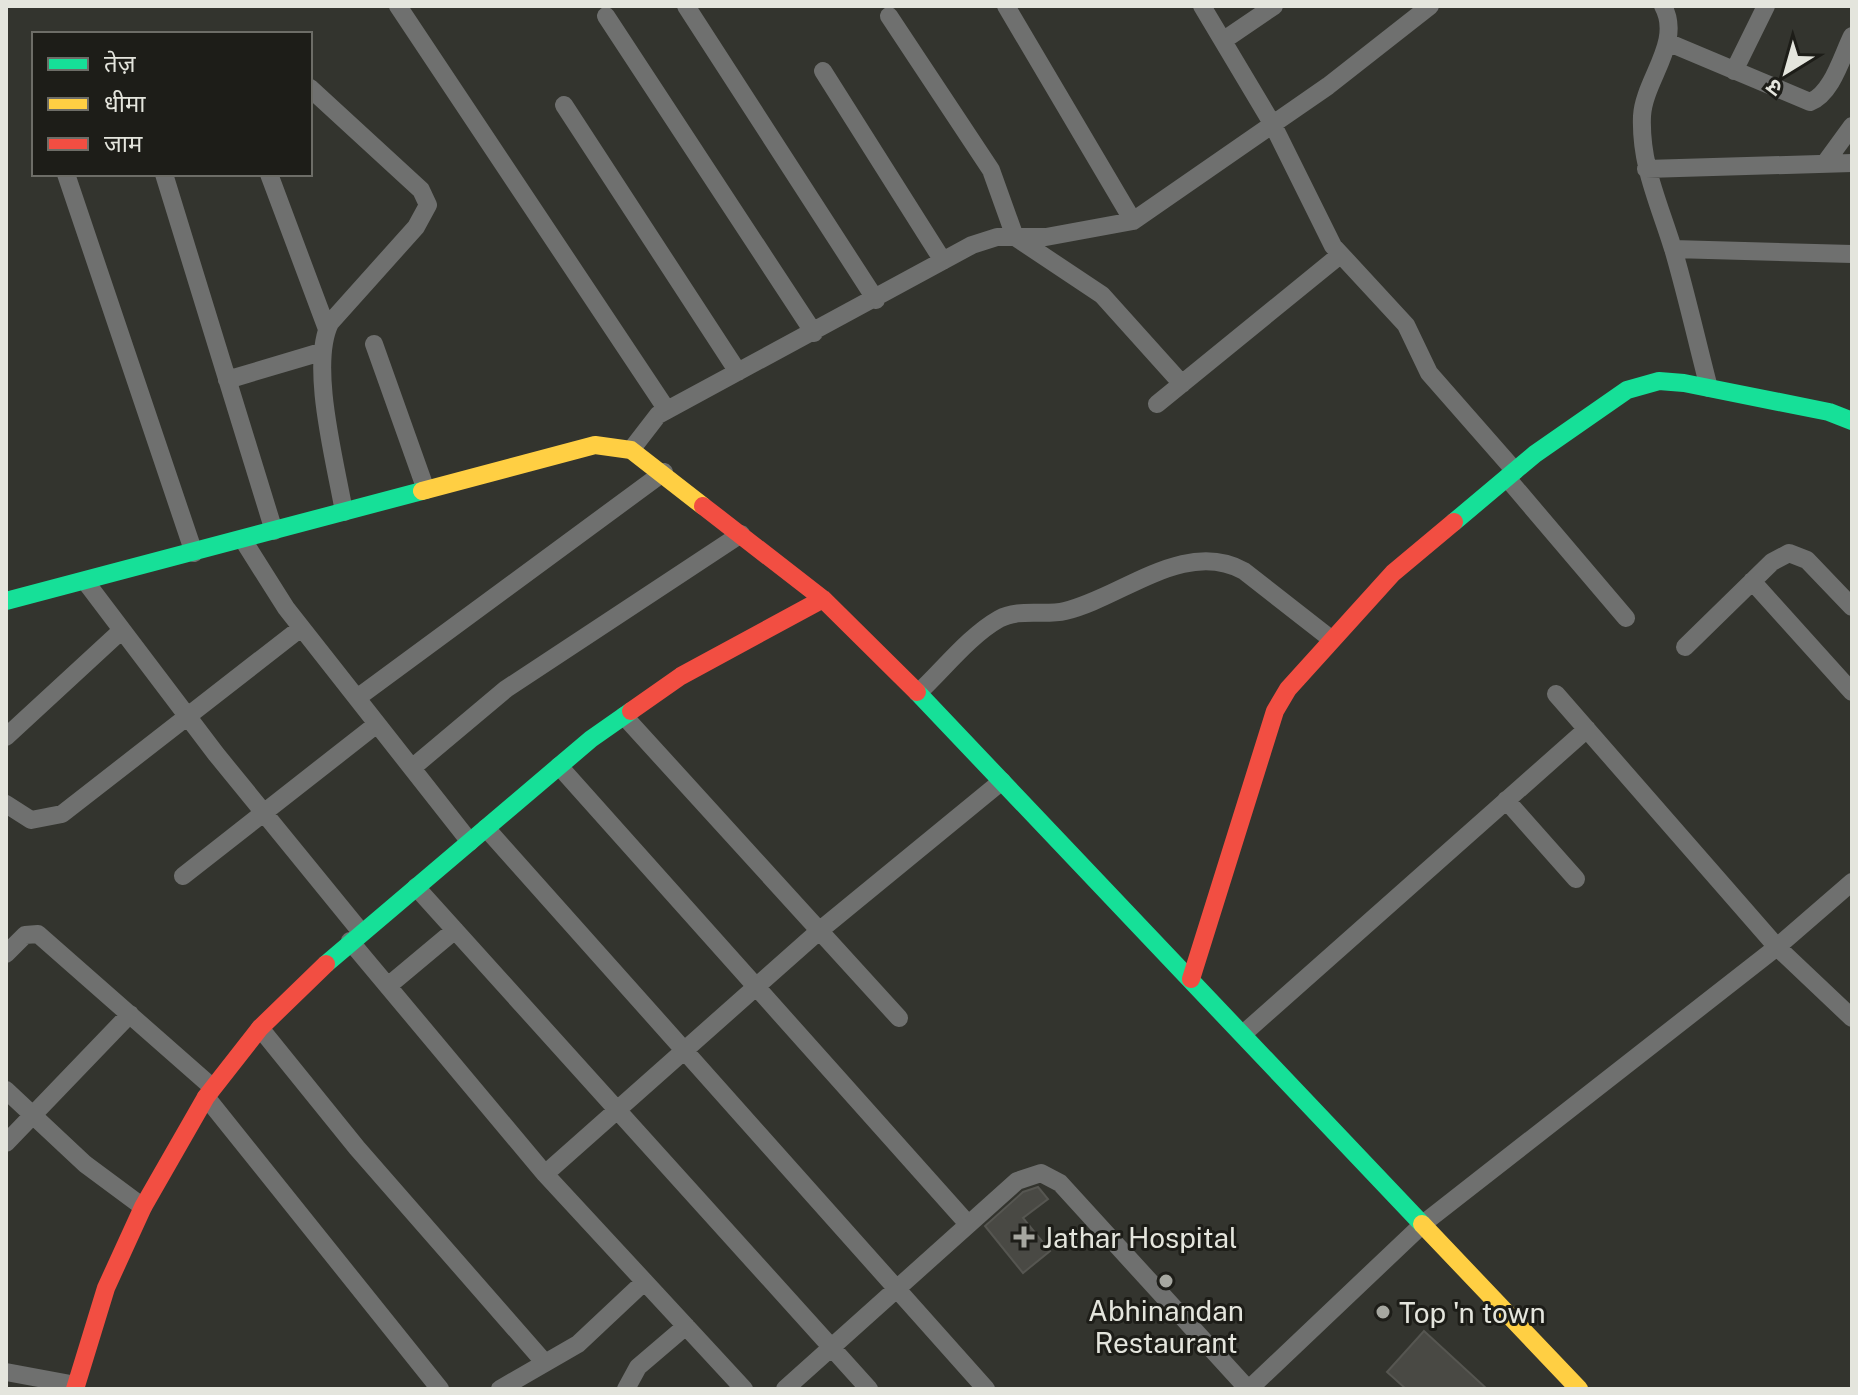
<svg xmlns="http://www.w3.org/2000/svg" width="1858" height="1395" font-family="'Public Sans','Noto Sans Devanagari',sans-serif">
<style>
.building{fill:#494944;stroke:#565651;stroke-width:2}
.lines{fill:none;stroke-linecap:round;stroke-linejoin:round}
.street{stroke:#6f706f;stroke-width:18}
.fast{stroke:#16e098;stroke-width:18}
.slow{stroke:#ffcf43;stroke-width:18}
.jam{stroke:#f24e42;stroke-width:18}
.poi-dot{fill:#a6a7a0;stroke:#1d1d18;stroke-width:3}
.labels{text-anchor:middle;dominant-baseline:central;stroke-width:6;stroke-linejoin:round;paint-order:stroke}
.poi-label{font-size:28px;fill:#e4e5dd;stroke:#1d1d18;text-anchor:start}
</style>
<rect width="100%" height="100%" fill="#33342e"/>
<path class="building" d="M1038,1187L1048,1199L1023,1218L1050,1251L1023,1273L985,1226L1023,1192Z
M1424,1331L1487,1389H1406L1387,1372Z"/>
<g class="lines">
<path class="street" d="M398,6L667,410
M686,6L876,300
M1006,6L1133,221
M1202,6L1273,125L1333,246L1406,325L1429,373L1515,471
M1663,6C1683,42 1644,80 1642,116C1640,166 1660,205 1674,252C1687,297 1697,342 1709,388
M606,16L814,333
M889,16L991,170L1015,237L1102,295L1182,384
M1224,40L1274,6
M1667,42L1810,102C1832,94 1842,56 1852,36
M823,71L943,261
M1734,71L1766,6
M310,88L421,190L428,205L416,227L330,323C309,366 336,464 344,512
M564,105L738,372
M1825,163L1852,126
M1646,169L1852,163
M66,174L194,553
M164,174L274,531
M269,174L327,329
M1673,249L1852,254
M374,344L426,490
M227,380L321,352
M1157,404L1340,255
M631,450L658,415L972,245L997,237H1046L1133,221L1328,86L1430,6
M1507,478L1626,618
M243,540L286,608L470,842
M85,581L216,754L361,932
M1752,581L1852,692
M1685,647L1772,562L1789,553L1807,560L1852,607
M918,693C943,670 969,636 999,619C1018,608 1045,616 1065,611C1121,598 1185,538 1244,571L1331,639
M1556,694L1777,947L1852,1018
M357,698L664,472
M624,716L899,1018
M6,737L122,630
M559,766L968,1224
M412,768L506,689L741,534
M1506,800L1576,879
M6,804L31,820L62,814L301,628
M486,828L986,1389
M183,876L377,724
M416,887L869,1389
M350,941L545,1174L744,1389
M6,954L25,935L38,934L212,1087
M388,986L455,930
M260,1028L357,1148L545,1363
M1243,1034L1587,729
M6,1090L85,1164L143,1207
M206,1097L440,1389
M6,1143L130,1014
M545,1174L819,931L1002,781
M6,1372L76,1385
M500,1389L578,1344L644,1282
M626,1389L638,1367L686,1326
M785,1389L1017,1181L1041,1173L1060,1183L1248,1389
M1249,1389L1424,1223L1777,947L1852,882"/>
<path class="fast" d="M1454,522L1535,454L1627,390L1659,381L1684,383L1829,412L1852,421
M6,601L422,491
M917,692L1422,1224
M326,964L591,739L631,711"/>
<path class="slow" d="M422,491L595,445L631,450L703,506
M1422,1224L1579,1389"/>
<path class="jam" d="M703,506L823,599L917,692
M631,711L681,676L823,599
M1191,979L1275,711L1288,689L1393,573L1454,522
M75,1389L106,1288L143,1207L206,1097L260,1028L326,964"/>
</g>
<g class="poi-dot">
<path d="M1020 1225h8v8h8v8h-8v8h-8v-8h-8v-8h8z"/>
<circle cx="1166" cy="1281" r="8"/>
<circle cx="1383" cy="1312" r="8"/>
</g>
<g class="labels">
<g class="poi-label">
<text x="1042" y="1237">Jathar Hospital</text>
<text x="1166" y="1310" text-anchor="middle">Abhinandan<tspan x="1166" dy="32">Restaurant</tspan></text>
<text x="1399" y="1312">Top 'n town</text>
</g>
</g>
<rect width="1858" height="1395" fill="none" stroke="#e4e5dd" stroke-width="16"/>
<rect x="32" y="32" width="280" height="144" fill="#1d1d18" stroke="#6d6d67" stroke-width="2"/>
<rect x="48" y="58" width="40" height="12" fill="#16e098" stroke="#6d6d67" stroke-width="2"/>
<text x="104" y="72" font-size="24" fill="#e4e5dd">तेज़</text>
<rect x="48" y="98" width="40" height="12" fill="#ffcf43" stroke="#6d6d67" stroke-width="2"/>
<text x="104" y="112" font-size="24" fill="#e4e5dd">धीमा</text>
<rect x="48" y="138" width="40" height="12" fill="#f24e42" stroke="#6d6d67" stroke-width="2"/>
<text x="104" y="152" font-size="24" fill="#e4e5dd">जाम</text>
<g transform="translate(1786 72) rotate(217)" stroke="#1d1d18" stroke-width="6" paint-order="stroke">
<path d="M0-6L14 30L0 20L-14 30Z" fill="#e4e5dd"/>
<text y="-12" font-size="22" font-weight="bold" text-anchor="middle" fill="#e4e5dd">उ</text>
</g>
</svg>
